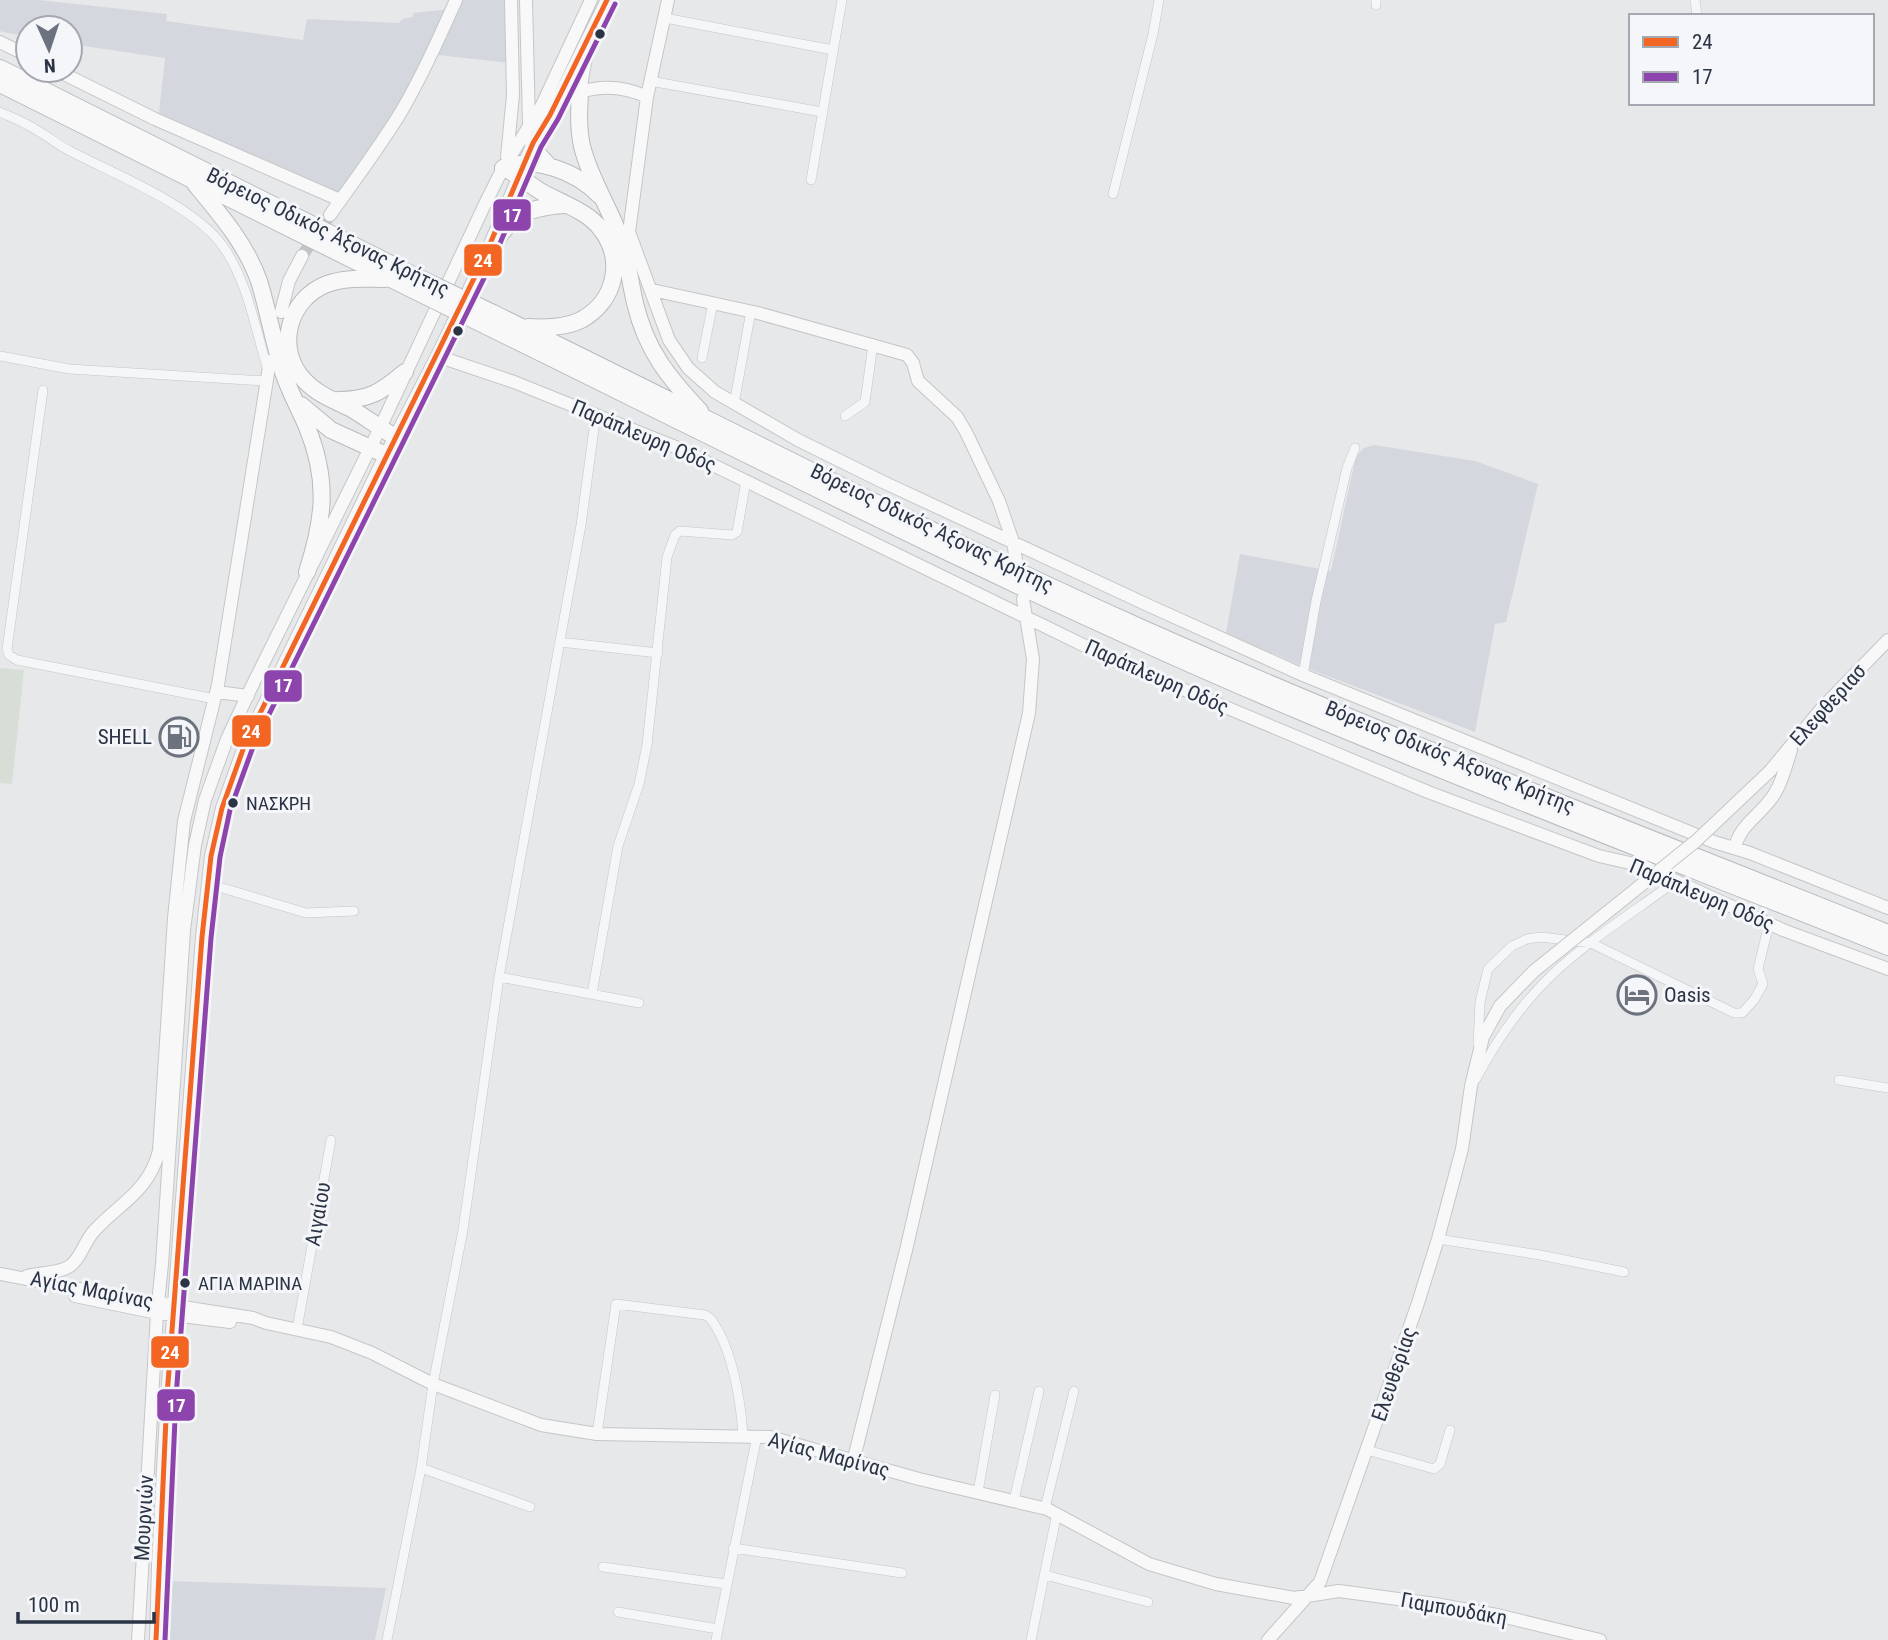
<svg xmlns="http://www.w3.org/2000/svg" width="1888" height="1640" font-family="'Roboto Condensed',sans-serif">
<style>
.built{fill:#d4d7dd}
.green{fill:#d6ded6}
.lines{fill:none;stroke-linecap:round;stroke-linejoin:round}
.secondary-tunnel{stroke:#c1c4c9;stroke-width:12;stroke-dasharray:12 6;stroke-linecap:butt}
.street-casing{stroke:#c4c6c8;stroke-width:10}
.secondary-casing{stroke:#c4c6c8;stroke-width:14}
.highway-casing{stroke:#b8bbbf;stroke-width:18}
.street{stroke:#f5f6f7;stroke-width:9}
.secondary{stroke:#f8f8f8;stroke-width:12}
.highway{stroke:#f8f8f8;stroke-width:16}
.secondary-bridge-casing{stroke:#c4c6c8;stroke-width:14;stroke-linecap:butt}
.highway-bridge-casing{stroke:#b8bbbf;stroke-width:18;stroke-linecap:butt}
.secondary-bridge{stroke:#f8f8f8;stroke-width:12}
.highway-bridge{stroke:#f8f8f8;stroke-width:16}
.bus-1-casing{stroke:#f4f6f9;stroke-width:10}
.bus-2-casing{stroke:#f4f6f9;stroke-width:10}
.bus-1{stroke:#f26522;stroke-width:5}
.bus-2{stroke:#8e44ad;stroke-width:5}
.bus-dot{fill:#2b3445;stroke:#f4f6f9;stroke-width:2.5}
.labels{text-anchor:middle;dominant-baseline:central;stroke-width:6;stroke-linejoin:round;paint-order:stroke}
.bus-label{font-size:19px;fill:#2b3445;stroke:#f4f6f9;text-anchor:start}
.street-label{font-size:21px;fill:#2b3445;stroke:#f4f6f9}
.poi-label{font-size:21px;fill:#2b3445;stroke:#f4f6f9;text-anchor:end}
.line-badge{stroke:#f4f6f9;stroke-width:2.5}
.badge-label{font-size:19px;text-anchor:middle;font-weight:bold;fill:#fff}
</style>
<rect width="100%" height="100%" fill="#e6e8ea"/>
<path class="built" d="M0,0H39L167,14L166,21L303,40L307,19L399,23L402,19L413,17V13L459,8L463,0H508L510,63L429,54L389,125L339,193L159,113L165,58L70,44V28H28V37L3,32L0,31Z
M1374,445L1475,461L1538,484L1506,622L1495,624L1475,732L1309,669L1226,633L1240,554L1331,571L1356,456L1364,448Z
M168,1581L199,1582L386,1588L375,1640H166Z"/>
<path class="green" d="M0,668L24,670L12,784L0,783Z"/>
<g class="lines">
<path class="secondary-tunnel" d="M302,256L330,215"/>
<g class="street-casing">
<path id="street" d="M1695,0L1697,16
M1376,5V0
M665,18L833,50
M650,81L822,112
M0,112C13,118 26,123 38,131C49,137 58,145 70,151C114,174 193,205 222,245C248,281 255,329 268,370
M811,180L842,0
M1113,194L1153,34L1159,0
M0,356L69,369L266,381
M702,358L713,303
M43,390L7,649L9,655L17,660L215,699
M734,404L751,311
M845,416L865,402L873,344
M560,642L658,653
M1303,675L1316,601L1347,468L1355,448
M207,885L219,887L306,913L354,911
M499,977L639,1003
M592,994L618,846L639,784L647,745L667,557L675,535L680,531L732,535L737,532L746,481
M1478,1044L1480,1002L1488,969L1512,946L1527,939L1541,937L1591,943L1734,1013H1742L1754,1000L1763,984L1758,969L1769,924
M1476,1079C1494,1045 1514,1014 1541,986C1576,948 1634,912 1677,880
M1839,1080L1888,1088
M1438,1239L1540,1255L1624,1272
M297,1329L331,1140
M597,1434L616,1304L705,1315L710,1318C732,1346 741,1401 743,1436
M1367,1450L1434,1469L1440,1464L1450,1430
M421,1468L530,1507
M978,1492L995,1395
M1014,1500L1039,1391
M1045,1508L1074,1391
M733,1548L902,1573
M603,1567L726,1584
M1045,1575L1148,1602
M618,1612L718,1629
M387,1640L421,1468L433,1384L463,1230L499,977L581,525L596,414
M716,1640L757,1436
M1031,1640L1057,1513"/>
</g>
<g class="secondary-casing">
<path id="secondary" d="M526,0L529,125
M668,0L647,97L629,232L669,340L688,368L715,392L798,440L881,481L1152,607L1303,675L1714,842L1750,853L1888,908
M0,42L28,56
M587,51L580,92C603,85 626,87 647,97
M56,70L155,119L340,200
M507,157L513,95L511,0
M330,215C354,181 379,148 401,112C422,76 439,38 456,0
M652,290L758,313L907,355L913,363L918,381L957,417L966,432L999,501L1013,542L1016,560
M281,312L289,281L302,256
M437,356L514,382L678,448L1118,662L1428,792L1599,856L1643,866L1783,930L1888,969
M217,692L248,696
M1770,771L1822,708L1888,640
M1735,848C1740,823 1763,814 1775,793C1783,780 1786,765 1791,750
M0,1274L132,1299L253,1318L266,1323L331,1337L372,1353L433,1384L541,1425L597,1434L770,1437L919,1479L1047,1509L1149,1564L1216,1584L1294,1598L1339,1591L1435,1604L1497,1615L1600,1640
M27,1276C41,1272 58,1274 70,1266C82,1257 84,1241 95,1230C120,1203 149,1191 159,1151L174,918L184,821L218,685L270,361
M75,1296L157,1313L230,1322
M853,1462L907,1246L1029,713L1033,659L1023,599
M138,1640L157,1313L162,1264L184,930L195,845L205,800L227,739L251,688L380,428L485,204L503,168L541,107L591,0
M156,1640L158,1565L167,1396L202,937L211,856L222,808L245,744L381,464L437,356L484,258L533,143L550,115L607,0
M1268,1640L1320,1582L1418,1303L1438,1239L1462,1149L1471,1086L1483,1037L1500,1006L1534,971"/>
</g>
<g class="highway-casing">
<path id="highway" d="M0,68L415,276
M0,84L413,290
M580,92C579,110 578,128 582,146C590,179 610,208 621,240C628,260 630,282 635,303C646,350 668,377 700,411
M533,143L538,154L550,167
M503,168C517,174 528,183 540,191C559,202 587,211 600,228C625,259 616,301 581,320C565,328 545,328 528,327
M503,168C535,155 577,172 600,196
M195,184C220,214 246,244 259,281C268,310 273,340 282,369C288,389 299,408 307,427C329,481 324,519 307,572
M484,258C510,220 516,208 565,205
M385,279C365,279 346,277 327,284C288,299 275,349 304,380C317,394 333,400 350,408C365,417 380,428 395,437
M493,313C709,418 922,530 1142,628C1387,737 1639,833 1888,933
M486,326C753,457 1019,593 1294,709C1490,792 1690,868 1888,947
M338,400C370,400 381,392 405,372
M301,405L331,430L386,455"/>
</g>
<use href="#street" class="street"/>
<use href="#secondary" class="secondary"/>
<use href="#highway" class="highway"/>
<g class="secondary-bridge-casing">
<path id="secondary-bridge" d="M1534,971L1696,841L1770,771"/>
</g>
<g class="highway-bridge-casing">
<path id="highway-bridge" d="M415,276L493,313
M413,290L486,326"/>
</g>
<use href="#secondary-bridge" class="secondary-bridge"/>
<use href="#highway-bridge" class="highway-bridge"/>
<g class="bus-1-casing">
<path id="bus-1" d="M156,1640L167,1396L202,937L211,856L222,808L245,744L484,258L533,143L550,115L607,0"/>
</g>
<g class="bus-2-casing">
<path id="bus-2" d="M165,1640L176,1397L211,938L220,857L230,810L253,747L492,262L541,147L558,119L615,4"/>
</g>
<use href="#bus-1" class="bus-1"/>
<use href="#bus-2" class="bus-2"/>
</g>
<defs>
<g id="fuel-ring" transform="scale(2.0125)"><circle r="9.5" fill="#f4f6f9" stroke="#6c737f" stroke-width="1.5"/><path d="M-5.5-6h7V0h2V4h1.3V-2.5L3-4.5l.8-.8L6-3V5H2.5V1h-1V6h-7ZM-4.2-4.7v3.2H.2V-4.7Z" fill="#6c737f"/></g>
<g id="hotel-ring" transform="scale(2.0125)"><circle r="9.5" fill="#f4f6f9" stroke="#6c737f" stroke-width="1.5"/><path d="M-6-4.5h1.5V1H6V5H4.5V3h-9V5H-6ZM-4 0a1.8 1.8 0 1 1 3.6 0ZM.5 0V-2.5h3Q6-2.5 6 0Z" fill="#6c737f"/></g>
</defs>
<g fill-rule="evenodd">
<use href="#fuel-ring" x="179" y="737"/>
<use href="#hotel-ring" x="1637" y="995"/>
</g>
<g class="bus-dot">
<circle cx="600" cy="34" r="6"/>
<circle cx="458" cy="331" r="6"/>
<circle cx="233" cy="803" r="6"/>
<circle cx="185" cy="1283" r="6"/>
</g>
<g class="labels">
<g class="bus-label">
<text x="246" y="803">ΝΑΣΚΡΗ</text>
<text x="198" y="1283">ΑΓΙΑ ΜΑΡΙΝΑ</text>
</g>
<g class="street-label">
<text transform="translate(328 232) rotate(26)">Βόρειος Οδικός Άξονας Κρήτης</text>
<text transform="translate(644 436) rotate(23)">Παράπλευρη Οδός</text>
<text transform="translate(932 528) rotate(26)">Βόρειος Οδικός Άξονας Κρήτης</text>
<text transform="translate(1157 677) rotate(24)">Παράπλευρη Οδός</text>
<text transform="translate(1828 705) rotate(-48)">Ελεφθεριασ</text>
<text transform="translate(1450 757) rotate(22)">Βόρειος Οδικός Άξονας Κρήτης</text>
<text transform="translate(1702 895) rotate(23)">Παράπλευρη Οδός</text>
<text transform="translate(318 1214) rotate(-80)">Αιγαίου</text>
<text transform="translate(92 1290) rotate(11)">Αγίας Μαρίνας</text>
<text transform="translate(1394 1374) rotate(-71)">Ελευθερίας</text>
<text transform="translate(829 1455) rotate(15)">Αγίας Μαρίνας</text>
<text transform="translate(144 1518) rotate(-87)">Μουρνιών</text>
<text transform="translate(1454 1609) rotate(10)">Γιαμπουδάκη</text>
</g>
<g class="poi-label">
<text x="152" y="737">SHELL</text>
<text x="1664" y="995" text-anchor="start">Oasis</text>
</g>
</g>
<g class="line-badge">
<rect x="492" y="198" width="40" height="34" rx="7" fill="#8e44ad"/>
<rect x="463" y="243" width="40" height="34" rx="7" fill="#f26522"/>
<rect x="263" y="669" width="40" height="34" rx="7" fill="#8e44ad"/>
<rect x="231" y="714" width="41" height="34" rx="7" fill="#f26522"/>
<rect x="150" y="1335" width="40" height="34" rx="7" fill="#f26522"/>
<rect x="156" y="1388" width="40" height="34" rx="7" fill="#8e44ad"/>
</g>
<g class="badge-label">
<text x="512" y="222">17</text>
<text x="483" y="267">24</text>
<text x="283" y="692">17</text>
<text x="251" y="738">24</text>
<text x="170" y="1359">24</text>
<text x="176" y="1412">17</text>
</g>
<rect x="1629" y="14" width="245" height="91" fill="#f4f6f9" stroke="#a4a8b1" stroke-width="2"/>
<rect x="1643" y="37" width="35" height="10" fill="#f26522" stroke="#a4a8b1" stroke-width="2"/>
<text x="1692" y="49" font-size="21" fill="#2b3445">24</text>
<rect x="1643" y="72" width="35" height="10" fill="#8e44ad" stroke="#a4a8b1" stroke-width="2"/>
<text x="1692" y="84" font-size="21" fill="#2b3445">17</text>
<g transform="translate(49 49) rotate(177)"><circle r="33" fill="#f4f6f9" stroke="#a4a8b1" stroke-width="2"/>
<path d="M0-5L12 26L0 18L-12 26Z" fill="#6c737f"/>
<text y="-10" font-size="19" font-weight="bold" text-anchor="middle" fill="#2b3445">N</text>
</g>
<path d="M18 1612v10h136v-10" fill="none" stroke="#2b3445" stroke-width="3.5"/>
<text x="28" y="1612" font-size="21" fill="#2b3445" stroke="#f4f6f9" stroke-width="5" paint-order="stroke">100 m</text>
</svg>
